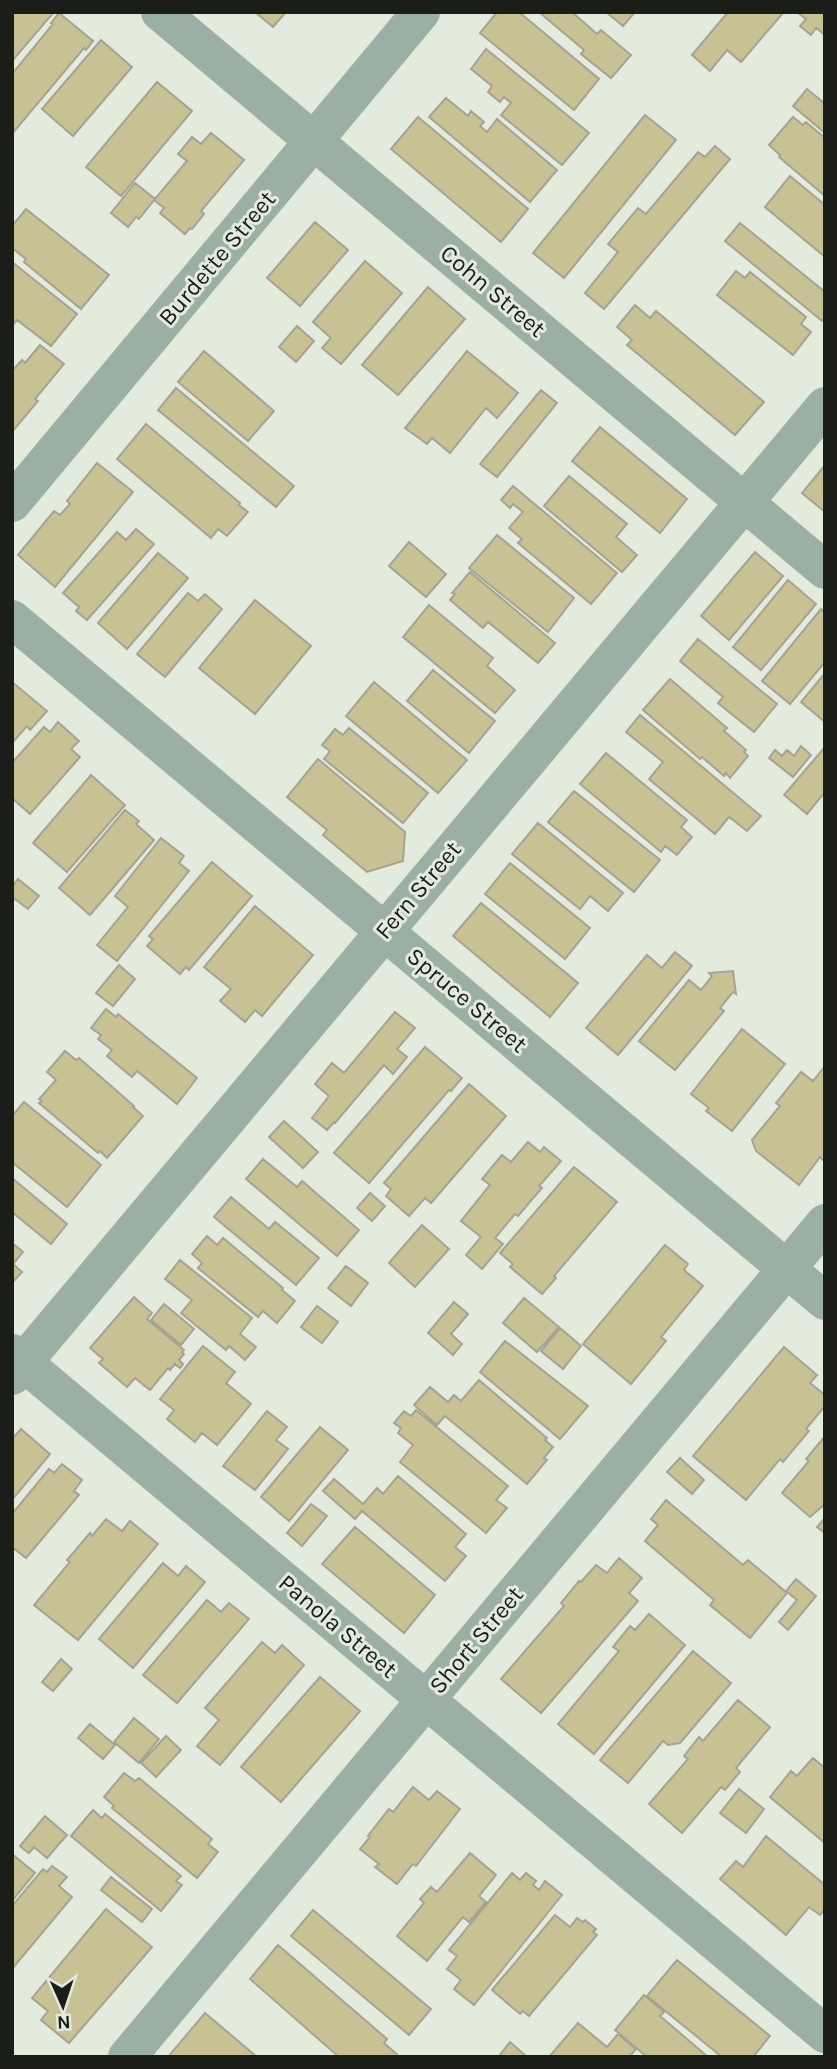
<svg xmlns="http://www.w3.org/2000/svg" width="837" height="2069" font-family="Karla,sans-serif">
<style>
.building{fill:#c8c193;stroke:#a5a394;stroke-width:2}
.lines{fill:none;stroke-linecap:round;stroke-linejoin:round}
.minor{stroke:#9bafa4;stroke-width:38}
.labels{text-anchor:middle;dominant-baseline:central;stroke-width:6;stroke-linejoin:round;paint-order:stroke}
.street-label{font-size:24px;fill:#1a1d18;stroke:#e3ebdd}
</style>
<rect width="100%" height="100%" fill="#e3ebdd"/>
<path class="building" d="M12,12H54L12,61Z
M255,12H286L273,27Z
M497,12H519L599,79L574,110L480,33Z
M539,12H572L597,34L601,30L631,55L611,78L581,54L584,50Z
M606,12H635L623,26Z
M728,12H784L741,62L727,50L710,71L692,55Z
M797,12H825V35L816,28L811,35L800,26L806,19Z
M59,13L93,41L86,50L84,48L12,134V74L53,24L51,23Z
M101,40L132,67L73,136L42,109Z
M486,49L589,133L562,165L501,115L511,103L504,97L500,102L488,92L492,86L471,69Z
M157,82L192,111L121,196L86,167Z
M807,89L824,103L825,102V133L793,106Z
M446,98L468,116L471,111L484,122L480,126L487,132L497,119L557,170L530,202L429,117Z
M645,115L676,140L564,278L533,253Z
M418,117L528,209L501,242L391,149Z
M793,117L803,125L806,122L825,138V196L779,157L780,155L769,145Z
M211,133L244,160L201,211L204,214L192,229L190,228L185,234L160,213L164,208L154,200L187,161L178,154L192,137L201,144Z
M715,146L730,159L604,309L585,293L618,252L608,244L638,208L646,214L698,152L705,157Z
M790,176L825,205V257L765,207Z
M135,183L155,199L139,219L136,217L128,227L111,213Z
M26,209L109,275L81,309L24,262L26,259L12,248V226Z
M315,222L348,250L300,306L267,278Z
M740,223L825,292V318L822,321L725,241Z
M365,261L402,293L341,364L322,348L331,338L313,322Z
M12,262L77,314L51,346L17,320L12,326Z
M736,271L745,278L750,272L806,317L801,324L811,332L793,355L717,295Z
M428,287L465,319L398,395L362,365Z
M635,305L650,318L656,311L764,402L735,435L627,345L632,340L617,327Z
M297,326L314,341L296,362L279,347Z
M40,345L64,364L35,399L38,401L12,432V371L22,360L25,363Z
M204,351L274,411L248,441L178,382Z
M467,351L518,393L497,418L486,408L450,453L432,438L427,444L405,428Z
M176,388L294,486L276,507L158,410Z
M541,390L557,403L497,477L480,464Z
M146,424L240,503L239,505L248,512L227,536L218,529L211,538L117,459Z
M600,427L687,499L660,533L572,461Z
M97,463L133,492L55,587L18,555L54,511L60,515L70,504L67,501Z
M825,465V512L802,493Z
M569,476L627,524L616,537L637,555L622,572L544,506Z
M513,486L617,573L591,604L518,543L522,539L509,528L523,512L513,504L510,508L501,500Z
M136,529L154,544L87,620L76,611L79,607L63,593L117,532L126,540Z
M497,535L574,598L548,632L469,568Z
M409,542L446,574L426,597L389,566Z
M755,552L783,576L729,640L701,616Z
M158,553L188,578L127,649L98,623Z
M470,572L555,643L538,663L488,622L483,628L450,600L455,594L452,593Z
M788,580L816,604L761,670L733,647Z
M188,593L198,601L205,594L222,609L165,677L137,654Z
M255,600L311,646L255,714L199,668Z
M429,605L493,658L487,666L515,690L495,713L403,637Z
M821,609L825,613V662L790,704L762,681Z
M698,639L777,704L754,732L718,703L723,697L680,661Z
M433,670L495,721L469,753L407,701Z
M825,673V722L801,702Z
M670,679L727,728L724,731L746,750L744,752L748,756L730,778L726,773L724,776L702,757L700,759L643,710Z
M12,682L47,711L30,730L27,726L12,743Z
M374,682L467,760L438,793L346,716Z
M640,715L761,816L747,831L729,817L715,834L649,779L663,762L626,732Z
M58,722L79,741L71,749L80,757L30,814L12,798V763L44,727L50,732Z
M349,728L428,793L403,823L324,759L330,751L322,745L335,729L343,735Z
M801,746L811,755L793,777L769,758L775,750L782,756L787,750L794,756Z
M825,747V792L807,814L784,795Z
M606,753L687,820L681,827L692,837L677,855L665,846L661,852L580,784Z
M318,759L405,832L403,861L367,872L323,835L327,830L287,797Z
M91,775L125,805L67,872L33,843Z
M574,791L660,860L634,892L548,822Z
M125,810L139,821L136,824L154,840L90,915L59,888Z
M538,823L623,893L608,911L590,896L580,909L512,854Z
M161,838L184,856L179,863L189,871L117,961L97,945L128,907L115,896Z
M212,862L252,896L189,970L186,967L180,974L147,946L153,939L149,936Z
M510,863L590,928L565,959L485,894Z
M18,879L39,896L28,909L12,897V887Z
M481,903L578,983L550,1017L453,936Z
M255,906L313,955L262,1016L255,1010L245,1022L220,1001L231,989L204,967Z
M675,952L692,966L618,1055L586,1028L647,955L662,968Z
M119,965L135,979L113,1006L96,993Z
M733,971L736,994L733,992L720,1008L724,1011L675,1070L639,1041L689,980L701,990L712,976L709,973Z
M106,1009L116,1017L118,1014L197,1078L177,1104L137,1071L132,1077L107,1056L112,1050L98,1039L101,1035L91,1028Z
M395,1012L415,1028L397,1049L407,1057L393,1074L384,1065L335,1123L334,1122L327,1130L312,1118L329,1096L315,1084L332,1063L344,1073Z
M742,1029L785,1064L732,1131L706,1111L709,1108L691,1094Z
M425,1047L462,1078L451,1091L449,1090L369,1183L334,1153Z
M65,1051L76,1060L79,1058L134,1106L133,1107L143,1116L107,1158L100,1151L98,1153L39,1103L42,1101L39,1099L56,1080L47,1072Z
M825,1066V1158L823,1160L820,1157L799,1185L756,1151L752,1140L780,1106L776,1103L801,1072L813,1081Z
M469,1084L506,1116L431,1203L425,1198L409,1216L386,1196L391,1189L384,1183Z
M24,1102L101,1165L67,1207L12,1162V1116Z
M284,1121L318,1152L303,1168L269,1137Z
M528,1142L540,1152L544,1147L561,1161L539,1186L542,1188L518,1216L515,1214L495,1238L503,1244L482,1269L466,1255L481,1237L461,1221L490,1185L482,1179L502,1155L511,1162Z
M263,1159L297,1187L302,1181L359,1230L337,1256L246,1179Z
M574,1167L617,1202L554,1276L556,1278L542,1294L510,1267L513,1264L500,1253Z
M12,1178L67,1224L51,1244L12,1212Z
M370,1193L385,1206L372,1221L357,1208Z
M231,1197L269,1229L275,1222L319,1258L296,1285L214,1217Z
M422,1225L449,1249L415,1287L389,1263Z
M207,1236L217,1245L223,1238L283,1288L282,1290L295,1301L277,1323L263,1311L258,1317L198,1268L202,1263L192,1254Z
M12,1243L23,1252L13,1264L22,1272L12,1283Z
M665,1245L688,1264L684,1270L703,1286L661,1337L666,1341L631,1384L583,1344Z
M180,1260L252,1318L240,1334L256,1347L245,1360L229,1346L226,1350L181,1313L192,1300L165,1279Z
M346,1266L368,1283L351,1306L328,1288Z
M134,1297L152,1313L147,1319L184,1350L182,1352L184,1354L179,1360L183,1364L180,1368L175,1364L170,1370L168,1368L150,1390L135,1378L127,1387L99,1363L103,1359L90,1348Z
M524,1298L559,1327L537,1352L503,1323Z
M454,1302L468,1314L451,1334L462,1344L453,1355L428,1333Z
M164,1304L194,1329L181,1345L151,1320Z
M317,1306L338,1322L322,1343L301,1327Z
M560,1328L581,1346L563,1369L541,1351Z
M505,1341L588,1406L560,1439L480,1372Z
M203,1346L235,1372L226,1383L251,1404L217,1445L202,1433L195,1442L167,1419L174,1410L160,1399Z
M784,1347L817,1375L810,1383L825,1395V1406L806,1429L809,1431L783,1462L780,1459L746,1500L693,1456Z
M479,1380L547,1438L545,1440L553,1447L544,1458L547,1460L527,1484L445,1416L437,1425L414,1405L430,1387L448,1402L454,1395L461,1401Z
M416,1410L508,1486L496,1500L507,1508L486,1533L400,1462L413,1445L398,1433L401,1428L394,1423L404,1411L411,1416Z
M267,1411L287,1427L276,1440L288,1449L255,1490L223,1466Z
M320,1427L348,1450L289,1521L261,1497Z
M21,1429L50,1454L12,1500V1439Z
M825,1436V1504L810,1517L782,1493L809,1461L806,1459Z
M680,1458L704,1480L692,1494L667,1472Z
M62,1464L82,1480L74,1491L79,1495L26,1558L12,1547V1514L49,1469L54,1473Z
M398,1476L466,1534L455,1547L466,1556L445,1581L362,1511L355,1519L323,1491L334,1479L363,1504L377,1488L383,1494Z
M666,1500L743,1565L748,1560L787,1593L750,1638L710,1605L714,1600L645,1541L658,1525L651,1519Z
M311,1504L327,1516L302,1546L287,1533Z
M825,1518V1533L817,1527Z
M106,1519L122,1531L130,1521L158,1544L78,1640L34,1605L70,1562L67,1560L90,1533L92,1536Z
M355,1527L435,1595L404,1633L322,1564Z
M619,1558L642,1578L629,1593L638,1601L541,1713L501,1679L564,1606L561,1603L579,1581L581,1582L596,1565L607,1573Z
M163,1563L178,1576L186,1566L205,1582L133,1668L99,1639Z
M796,1579L816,1596L788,1630L779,1622L797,1600L786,1591Z
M207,1600L221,1612L229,1603L249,1619L177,1703L143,1675Z
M649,1614L685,1645L594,1754L558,1724L619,1651L613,1647L630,1626L635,1630Z
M262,1642L275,1653L282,1645L304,1665L220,1765L197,1746L219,1720L205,1708Z
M693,1651L731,1683L680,1743L668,1745L663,1741L628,1783L600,1760Z
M61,1659L72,1669L53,1691L42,1682Z
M320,1677L360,1711L281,1802L241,1767Z
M738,1700L770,1727L736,1768L740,1772L725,1790L721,1787L682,1833L649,1804L688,1759L684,1756L699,1737L703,1741Z
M134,1718L159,1739L139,1763L114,1742Z
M90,1724L115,1745L103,1759L78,1738Z
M166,1736L181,1750L156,1777L141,1763Z
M813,1758L825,1768V1843L770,1797L791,1771L797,1776Z
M124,1773L135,1781L139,1778L212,1839L208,1844L218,1852L197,1878L112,1808L114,1806L104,1797Z
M413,1787L429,1800L437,1791L460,1809L416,1866L413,1864L397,1884L375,1867L379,1864L360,1849L370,1837L368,1836L389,1809L393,1812Z
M739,1789L764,1809L746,1833L720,1813Z
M93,1810L102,1818L105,1814L181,1876L176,1881L182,1885L161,1911L71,1836Z
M45,1816L67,1835L47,1858L34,1847L29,1853L20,1846Z
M766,1836L825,1885V1909L820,1915L809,1907L786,1935L720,1879L736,1861L743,1867Z
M470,1853L496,1875L479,1896L486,1902L469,1922L463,1917L427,1961L397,1936L424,1903L420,1899L431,1887L437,1892Z
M12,1854L35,1873L12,1901Z
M52,1866L67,1877L59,1886L72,1897L12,1969V1906L43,1869L47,1872Z
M512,1873L520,1880L526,1873L536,1881L533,1885L539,1890L545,1881L562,1895L474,2005L454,1989L461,1980L447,1969L457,1956L449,1950Z
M111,1877L152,1909L142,1922L101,1890Z
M106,1909L152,1947L69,2043L41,2020L48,2011L32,1998Z
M313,1910L431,2009L409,2035L291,1936Z
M555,1915L570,1927L577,1918L583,1922L585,1920L596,1929L593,1932L597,1935L529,2016L523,2011L520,2014L492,1990Z
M278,1945L387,2039L384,2043L400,2057H339L250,1979Z
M677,1960L770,2036L753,2057H722L647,1996Z
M644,1995L664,2012L660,2016L708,2057H647L615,2030Z
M205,2013L257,2057H168Z
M578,2023L607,2047L618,2034L636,2049L629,2057H549Z
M510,2042L527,2057H502L500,2055Z"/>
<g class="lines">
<path class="minor" d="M160,12L825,570
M12,503L421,12
M12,619L825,1301
M12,1353L825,2034
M12,1376L825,406
M127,2057L825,1223"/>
</g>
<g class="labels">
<g class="street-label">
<text transform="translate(217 258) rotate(-50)">Burdette Street</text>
<text transform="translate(493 291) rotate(40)">Cohn Street</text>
<text transform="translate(418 890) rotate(-50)">Fern Street</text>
<text transform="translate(467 1000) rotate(40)">Spruce Street</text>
<text transform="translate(338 1626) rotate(40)">Panola Street</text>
<text transform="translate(476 1640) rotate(-50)">Short Street</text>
</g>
</g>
<rect width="837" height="2069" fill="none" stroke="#1a1d18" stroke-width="28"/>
<g transform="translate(63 2006) rotate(177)" stroke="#e3ebdd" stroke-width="5" paint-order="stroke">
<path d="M0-5L12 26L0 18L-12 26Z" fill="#1a1d18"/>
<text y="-10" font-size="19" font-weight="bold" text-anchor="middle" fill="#1a1d18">N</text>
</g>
</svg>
